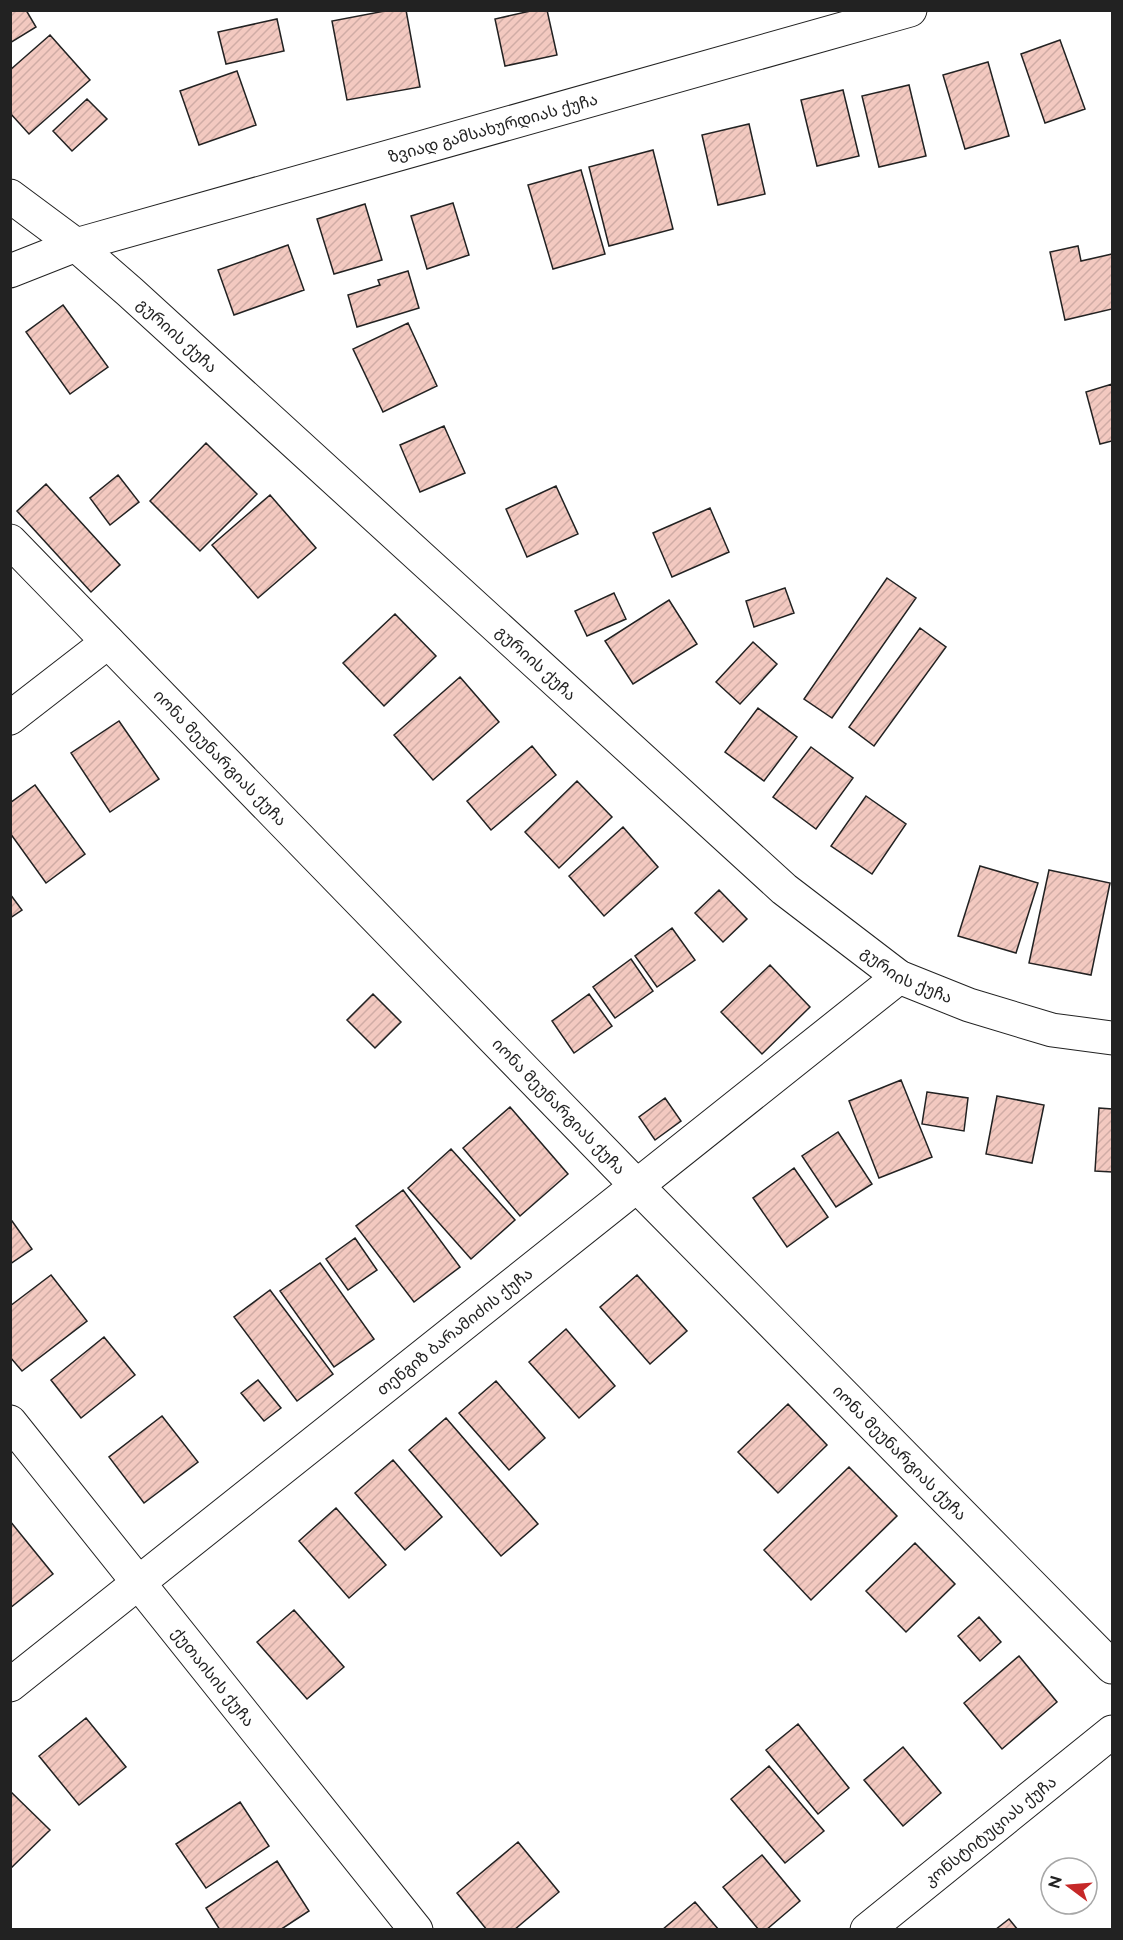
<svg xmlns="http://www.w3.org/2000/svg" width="1123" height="1940" font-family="Raleway,'Noto Sans Georgian',sans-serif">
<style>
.building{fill:url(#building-hatch);stroke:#222;stroke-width:1.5}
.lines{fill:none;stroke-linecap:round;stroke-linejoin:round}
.minor-casing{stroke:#222;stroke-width:35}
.highway-casing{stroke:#222;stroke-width:35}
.minor{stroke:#fff;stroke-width:33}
.highway{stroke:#fff;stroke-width:33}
.labels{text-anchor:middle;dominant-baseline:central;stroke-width:4.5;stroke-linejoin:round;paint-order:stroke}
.street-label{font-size:16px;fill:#222;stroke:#fff}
</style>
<defs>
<pattern id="building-hatch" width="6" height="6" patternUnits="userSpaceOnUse" patternTransform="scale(1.5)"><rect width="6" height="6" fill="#f3c9c0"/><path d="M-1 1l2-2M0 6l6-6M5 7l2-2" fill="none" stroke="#d0aca5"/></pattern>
</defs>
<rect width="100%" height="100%" fill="#fff"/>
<path class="building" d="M10,10H26L36,27L10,43Z
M390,10H406L420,87L347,100L332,21Z
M535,10H547L557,55L505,66L495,19Z
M277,19L284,51L226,64L218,32Z
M50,35L90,80L29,134L10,113V70Z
M1060,40L1085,109L1045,123L1021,54Z
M988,62L1009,136L965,149L943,75Z
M237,71L256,125L199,145L180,91Z
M909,85L926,156L879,167L862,96Z
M843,90L859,156L817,166L801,100Z
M87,99L107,119L72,151L53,131Z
M749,124L765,194L718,205L702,135Z
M653,150L673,229L609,246L589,167Z
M581,170L605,254L553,269L528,185Z
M453,203L469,255L427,269L411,216Z
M365,204L382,260L334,274L317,219Z
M288,245L304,290L234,315L218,270Z
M1078,246L1081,261L1112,254V309L1065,320L1050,252Z
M408,271L419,308L357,327L348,295L380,285L378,280Z
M63,305L108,367L70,394L26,332Z
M408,323L437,386L383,412L353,349Z
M1112,384V441L1100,444L1086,392Z
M444,426L465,473L420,492L400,445Z
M206,443L257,494L200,551L150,501Z
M118,475L139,502L110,525L90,498Z
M46,484L120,565L91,592L17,511Z
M556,486L578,534L527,557L506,509Z
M270,495L316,548L258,598L212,545Z
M710,508L729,552L672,577L653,533Z
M887,578L916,598L832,718L804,699Z
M785,588L794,613L754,627L746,601Z
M614,593L626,619L587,636L575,611Z
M669,600L697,644L633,684L605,641Z
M395,614L436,656L384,706L343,663Z
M920,628L946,647L874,746L849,727Z
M753,642L777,664L740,704L716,682Z
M460,677L499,722L433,780L394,735Z
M758,708L797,737L764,781L725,752Z
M119,721L159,779L110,812L71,753Z
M532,746L556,775L491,830L467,801Z
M811,747L853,778L816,829L773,797Z
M577,781L612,817L559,868L525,832Z
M35,785L85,854L46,883L10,833V803Z
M866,796L906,824L872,874L831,846Z
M623,827L658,867L604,916L569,876Z
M980,866L1038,883L1016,953L958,936Z
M1049,870L1110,883L1091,975L1029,963Z
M719,890L747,919L723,942L695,913Z
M10,894L22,910L10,918Z
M672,928L695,960L657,987L635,956Z
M631,959L653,991L615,1018L593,987Z
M770,965L810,1007L762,1054L721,1012Z
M373,994L401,1022L375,1048L347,1020Z
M589,994L612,1026L574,1053L552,1021Z
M901,1080L932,1157L879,1178L849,1101Z
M927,1092L968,1098L964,1131L922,1124Z
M997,1096L1044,1105L1032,1163L986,1154Z
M665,1098L681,1121L655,1140L639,1117Z
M510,1107L568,1174L520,1216L463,1148Z
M1099,1108L1112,1109V1172L1095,1171Z
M838,1132L872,1184L836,1207L802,1156Z
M451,1149L515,1220L471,1259L408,1188Z
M794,1168L828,1217L787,1247L753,1198Z
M403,1190L460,1267L414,1302L356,1226Z
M12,1221L32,1249L10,1264V1222Z
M355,1238L377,1270L348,1290L326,1259Z
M320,1263L374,1339L334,1367L280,1291Z
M51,1275L87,1321L22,1371L10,1357V1306Z
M637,1275L687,1331L650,1364L600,1307Z
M270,1290L333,1374L297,1401L234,1317Z
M566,1329L615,1386L579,1418L529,1362Z
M104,1337L135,1375L81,1418L51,1380Z
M258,1380L281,1408L264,1421L241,1393Z
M496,1381L545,1438L509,1470L459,1413Z
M788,1404L827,1445L778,1493L738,1452Z
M162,1416L198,1462L144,1503L109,1457Z
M446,1418L538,1524L501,1556L409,1450Z
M393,1460L442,1517L405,1550L355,1493Z
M849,1467L897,1516L811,1600L764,1550Z
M336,1508L386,1565L349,1598L299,1541Z
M10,1521L53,1574L10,1608Z
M915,1543L955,1584L906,1632L866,1591Z
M294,1610L344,1667L307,1699L257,1642Z
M979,1617L1001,1642L980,1661L958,1636Z
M1019,1656L1057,1702L1002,1749L964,1703Z
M86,1718L126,1767L79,1805L39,1756Z
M798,1724L849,1788L818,1814L766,1750Z
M903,1747L941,1793L903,1826L864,1780Z
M769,1766L824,1831L785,1863L731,1799Z
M10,1791L50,1830L10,1869Z
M240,1802L269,1846L206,1888L176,1844Z
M518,1842L559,1892L514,1930H487L457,1893Z
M762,1855L800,1901L766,1930H759L723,1887Z
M277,1861L309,1911L280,1930H220L206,1908Z
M695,1902L719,1930H662Z
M1009,1919L1018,1930H995Z"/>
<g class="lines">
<g class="minor-casing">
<g id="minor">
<path id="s1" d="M10,271L76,245L910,10"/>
<path id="s2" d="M10,541L638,1187L1112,1667"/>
<path d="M10,718L108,642"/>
<path id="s3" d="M10,1422L416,1930"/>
<path id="s4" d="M10,1685L899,977"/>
<path id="s5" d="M867,1930L1112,1732"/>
</g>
</g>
<g class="highway-casing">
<g id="highway">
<path id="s6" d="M10,196L76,245L130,292L784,889L899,977L969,1005L1052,1030L1112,1038"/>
</g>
</g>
<use href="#minor" class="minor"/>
<use href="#highway" class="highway"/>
</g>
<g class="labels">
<g class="street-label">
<text stroke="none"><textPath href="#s1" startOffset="504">ზვიად გამსახურდიას ქუჩა</textPath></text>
<text stroke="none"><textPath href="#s6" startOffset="218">გურიის ქუჩა</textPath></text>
<text stroke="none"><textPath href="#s6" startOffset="704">გურიის ქუჩა</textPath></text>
<text stroke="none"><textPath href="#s2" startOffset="302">იონა მეუნარგიას ქუჩა</textPath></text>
<text stroke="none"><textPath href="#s6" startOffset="1190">გურიის ქუჩა</textPath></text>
<text stroke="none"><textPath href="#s2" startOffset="788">იონა მეუნარგიას ქუჩა</textPath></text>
<text stroke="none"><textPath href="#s4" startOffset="568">თენგიზ ბარამიძის ქუჩა</textPath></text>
<text stroke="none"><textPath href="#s2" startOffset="1274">იონა მეუნარგიას ქუჩა</textPath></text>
<text stroke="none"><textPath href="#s3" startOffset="326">ქუთაისის ქუჩა</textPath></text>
<text stroke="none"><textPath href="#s5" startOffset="158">კონსტიტუციას ქუჩა</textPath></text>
</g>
</g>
<rect width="1123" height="1940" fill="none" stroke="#222222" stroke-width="24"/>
<g transform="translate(1069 1886) rotate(286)"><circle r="28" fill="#ffffff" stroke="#a7a7a7" stroke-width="1.5"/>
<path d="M0-4.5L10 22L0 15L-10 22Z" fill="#c62828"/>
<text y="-9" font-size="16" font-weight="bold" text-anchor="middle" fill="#222222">N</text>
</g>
</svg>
